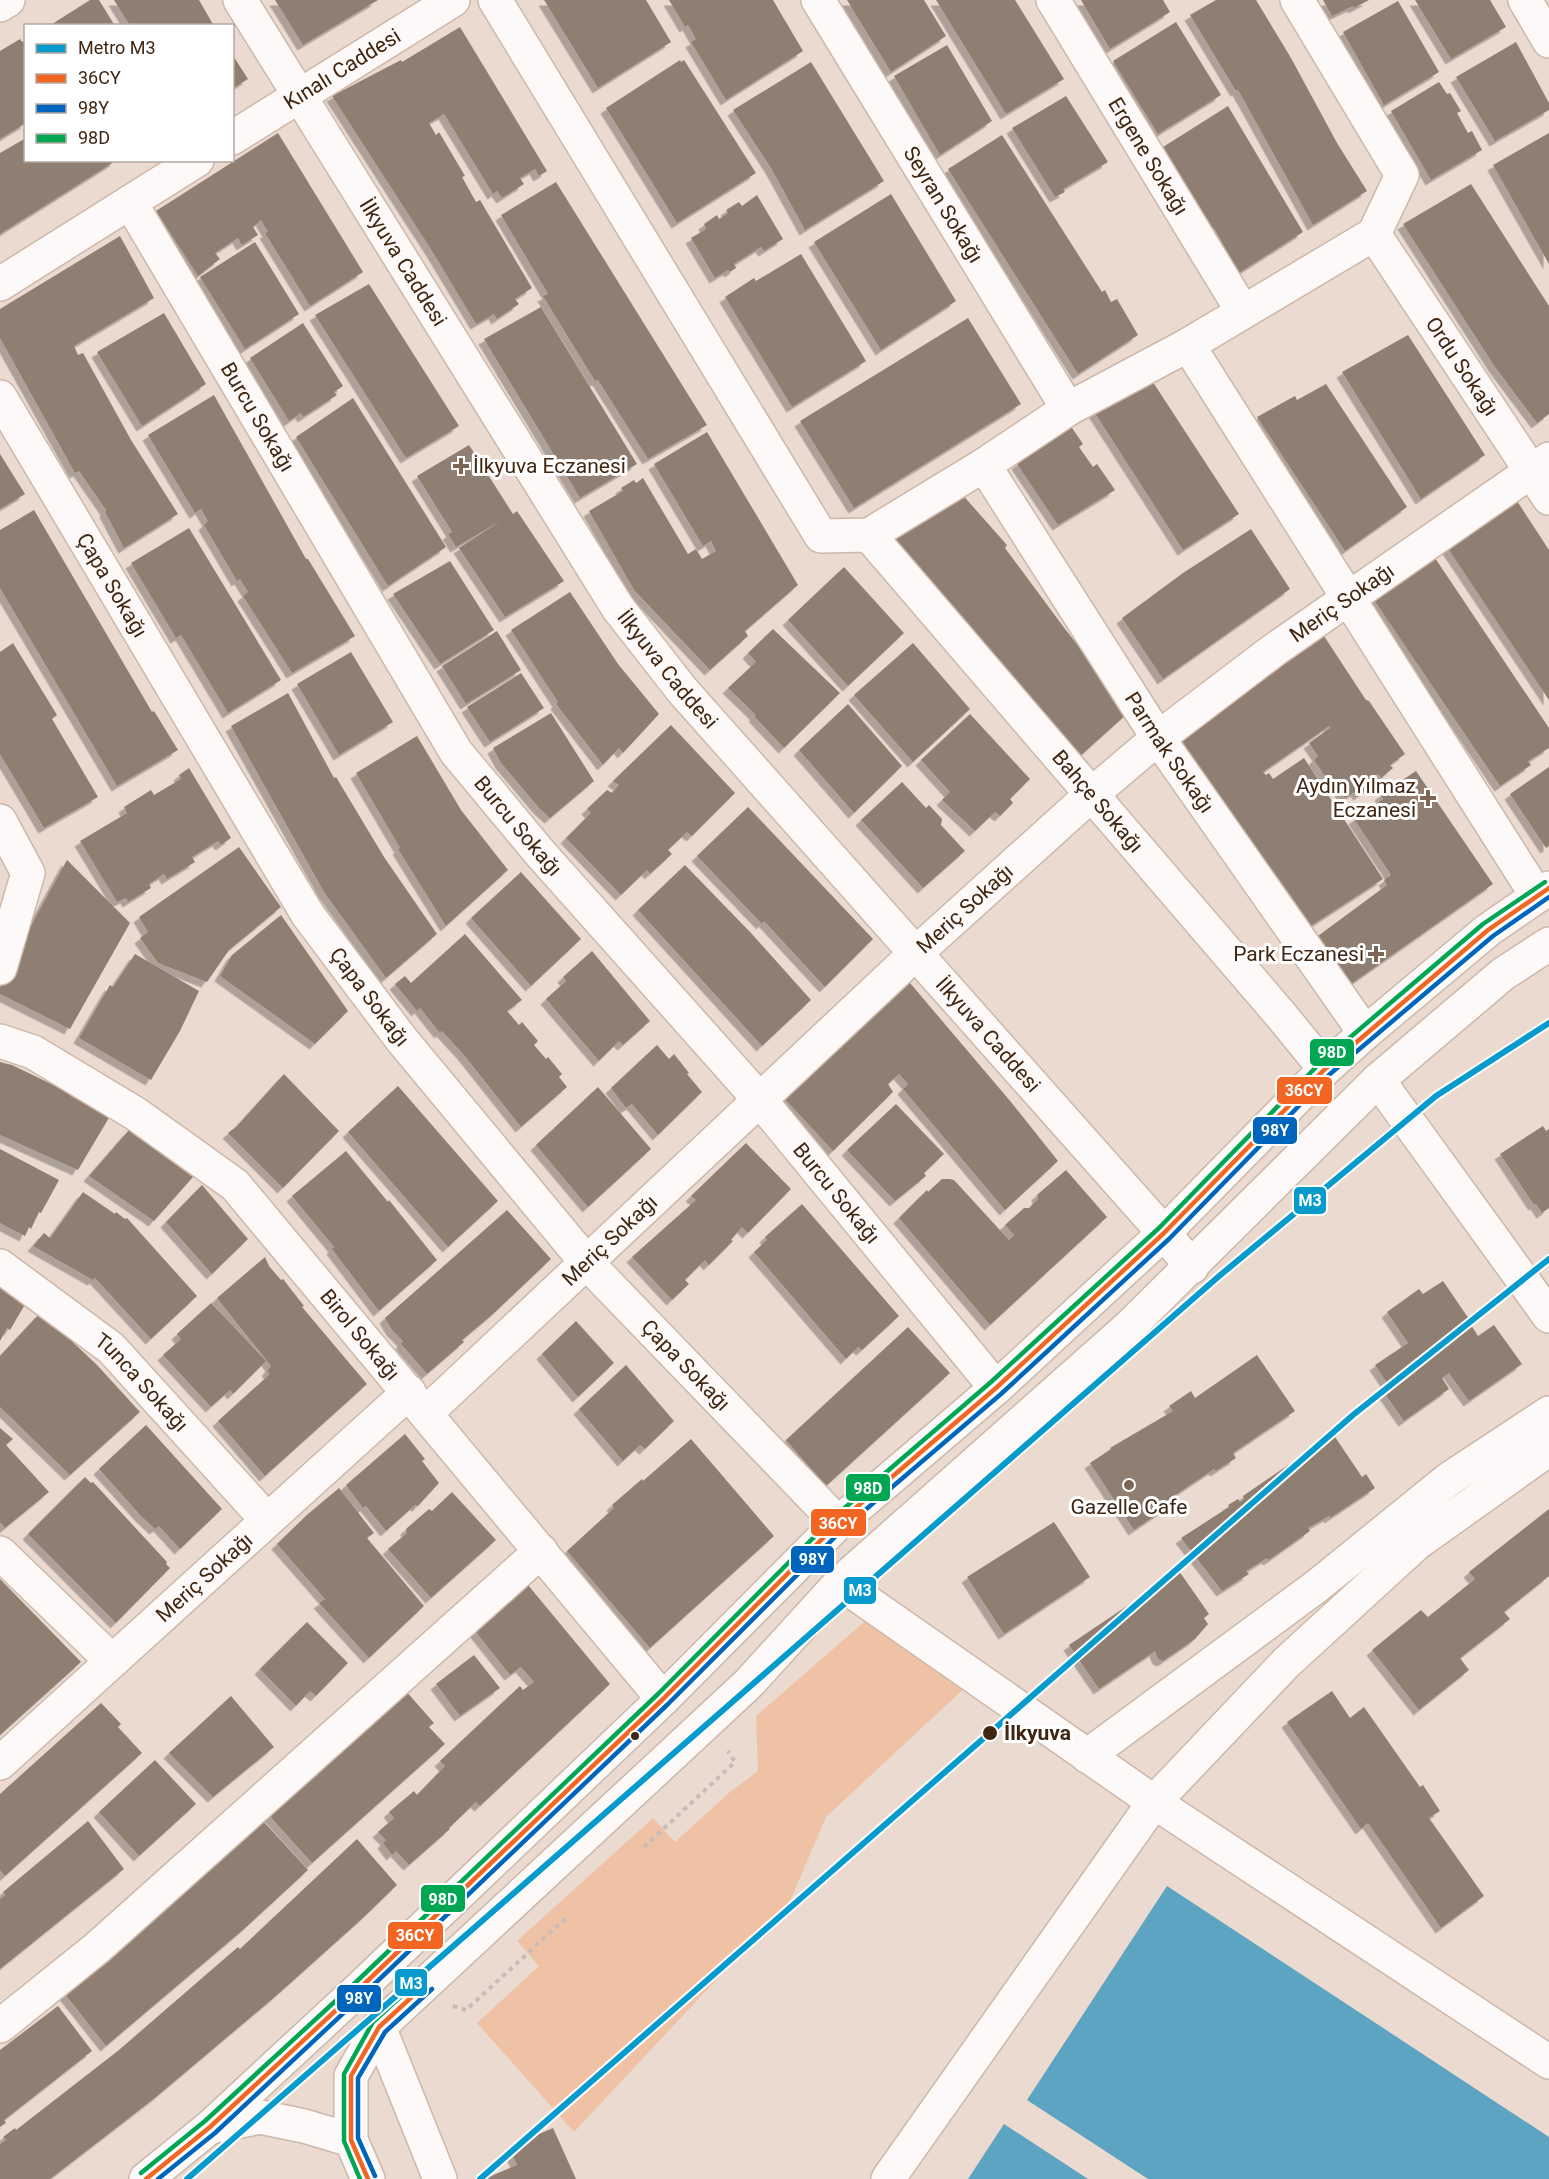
<svg xmlns="http://www.w3.org/2000/svg" width="1549" height="2179" font-family="Roboto,sans-serif">
<style>
.green{fill:#f0c2a5}
.water{fill:#5da3c2}
.building{fill:#8f7f72;filter:url(#shadow)}
.lines{fill:none;stroke-linecap:round;stroke-linejoin:round}
.minor-casing{stroke:#cdb8a9;stroke-width:36}
.secondary-casing{stroke:#cdb8a9;stroke-width:36}
.path{stroke:#c5bdb8;stroke-width:4;stroke-dasharray:4.5 4.5;stroke-linecap:butt}
.minor{stroke:#fcf9f8;stroke-width:33}
.secondary{stroke:#fcf9f8;stroke-width:33}
.bus-1-casing{stroke:#fff;stroke-width:9}
.bus-2-casing{stroke:#fff;stroke-width:9}
.bus-3-casing{stroke:#fff;stroke-width:9}
.bus-1{stroke:#f26522;stroke-width:4.5}
.bus-2{stroke:#0065bd;stroke-width:4.5}
.bus-3{stroke:#00a651;stroke-width:4.5}
.metro-1-casing{stroke:#fff;stroke-width:10}
.metro-1{stroke:#069bcc;stroke-width:6}
.poi-dot{fill:#7c6554;stroke:#fff;stroke-width:2}
.stop-dot{fill:#412612;stroke:#fff;stroke-width:2}
.labels{text-anchor:middle;dominant-baseline:central;stroke-width:6;stroke-linejoin:round;paint-order:stroke}
.street-label{font-size:21px;fill:#412612;stroke:#fff}
.poi-label{font-size:21px;fill:#412612;stroke:#fff;text-anchor:end}
.stop-label{font-size:21px;font-weight:bold;fill:#412612;stroke:#fff;text-anchor:start}
.line-badge{stroke:#fff;stroke-width:2}
.badge-label{font-size:16px;text-anchor:middle;font-weight:bold;fill:#fff}
</style>
<defs>
<filter id="shadow"><feDropShadow dx="-5.5" dy="5.5" stdDeviation="0" flood-color="#0004"/></filter>
</defs>
<rect width="100%" height="100%" fill="#eadad0"/>
<path class="green" d="M871,1616L970,1683L826,1817L790,1901L574,2132L477,2023L539,1966L517,1941L653,1818L675,1842L730,1792L758,1771L756,1716Z"/>
<path class="water" d="M1167,1886L1549,2137V2179H1148L1027,2100Z
M1004,2124L1088,2179H968Z"/>
<path class="building" d="M90,0H99L115,26H49Z
M114,0H199L214,26H130Z
M275,0H378L303,45Z
M544,0H646L671,42L598,88Z
M669,0H773L803,51L726,100L691,42L696,39L688,25L685,27Z
M847,0H924L946,36L891,72Z
M936,0H1015L1064,79L1006,114Z
M1081,0H1163L1170,12L1110,49Z
M1216,0H1256L1291,58L1337,143L1367,191L1313,225L1238,90L1236,91L1190,15Z
M1323,0H1369L1354,8L1353,6L1332,16Z
M1415,0H1490L1506,27L1451,59Z
M1398,1L1439,72L1384,105L1343,32Z
M1176,22L1221,95L1158,134L1113,61Z
M460,27L547,171L539,176L535,169L520,178L524,184L502,198L497,191L493,194L444,114L429,123L436,135L439,132L465,176L462,177L476,202L480,200L532,288L515,299L519,304L497,319L494,314L476,324L432,251L332,96L401,60L402,62Z
M20,39L22,42L26,40V123L0,139V51Z
M1516,42L1549,103V110L1495,141L1456,77Z
M947,45L992,121L940,155L894,76Z
M232,54L248,79L232,89Z
M680,60L681,62L684,60L756,173L677,223L606,108Z
M811,62L884,181L805,230L771,168L733,110Z
M1439,82L1447,94L1450,93L1461,111L1457,113L1468,133L1472,131L1482,150L1431,180L1391,111Z
M1066,96L1108,162L1063,189L1065,192L1055,197L1012,128Z
M1228,106L1303,232L1239,273L1214,228L1211,230L1163,147Z
M278,133L363,272L310,306L265,233L268,232L261,220L253,227L258,235L242,245L238,238L215,253L220,259L198,276L156,211Z
M1549,133V264L1493,165Z
M1002,135L1102,292L1105,290L1111,302L1117,299L1138,335L1078,374L948,169Z
M26,138V160H117L0,234V153Z
M556,182L707,425L648,459L598,380L595,381L543,296L548,294L501,215Z
M1471,184L1549,306V414L1537,423L1495,367L1403,224Z
M891,194L956,301L881,350L814,242Z
M757,195L783,239L764,251L761,247L734,264L736,268L730,272L728,270L715,278L691,238L706,229L704,224L717,215L719,219L728,213L726,210L739,202L742,206Z
M120,236L154,298L74,346L78,355L83,353L131,440L178,514L124,548L105,512L106,510L79,471L75,473L0,338V309Z
M255,242L299,314L245,349L200,277Z
M801,254L866,361L792,407L725,297L754,278L756,281Z
M369,284L459,426L406,458L315,315Z
M541,307L637,464L580,498L484,339Z
M164,313L206,384L142,426L97,352Z
M968,318L1021,404L854,508L800,421Z
M303,323L343,386L334,392L337,395L303,417L301,413L289,421L250,358Z
M1408,335L1485,455L1421,499L1342,372Z
M1147,373L1239,514L1183,550L1091,407Z
M1326,384L1407,507L1345,551L1257,417L1295,396L1297,400Z
M214,395L306,559H308L355,636L292,673L243,596L248,592L240,579L237,581L204,525L208,521L201,509L195,513L148,435Z
M353,398L446,547L388,586L296,437Z
M1070,425L1083,444L1079,447L1093,467L1097,464L1115,490L1058,525L1017,464Z
M707,432L798,585L745,631L748,636L710,670L634,590L589,511L623,491L621,488L634,480L636,483L643,478L688,554L696,549L702,559L716,551L711,541L703,546L654,464Z
M469,445L513,514L517,511L564,581L505,617L459,548L502,520L456,547L448,534L452,532L417,476Z
M0,454L25,494L0,509Z
M960,492L1007,545L1005,548L1065,629L1130,711L1078,758L952,605L886,537Z
M1517,501L1549,550V700L1447,547Z
M34,510L152,712L154,711L178,750L117,786L0,588V530Z
M189,528L281,680L228,713L181,635L176,638L131,563Z
M1251,529L1290,589L1163,679L1122,618L1183,573Z
M1435,558L1549,728V748L1528,761L1531,765L1500,786L1374,600Z
M450,561L494,630L440,664L393,594Z
M844,567L904,633L848,686L788,620Z
M570,592L618,664L659,714L623,753L619,748L603,765L556,704L558,702L511,630Z
M773,629L840,693L784,748L754,716L756,715L728,688L756,662L748,653Z
M497,631L521,670L466,704L442,666Z
M1322,633L1366,700L1369,701L1405,754L1390,765L1393,768L1381,778L1378,774L1367,782L1370,787L1359,795L1356,791L1345,798L1333,780L1329,782L1314,760L1318,756L1309,743L1330,728L1329,726L1263,772L1266,775L1269,773L1273,779L1304,758L1383,879L1303,931L1172,738Z
M13,643L57,715L52,719L98,797L44,828L0,754V652Z
M913,643L970,709L913,762L854,695Z
M351,652L393,722L339,755L297,684Z
M521,673L544,708L490,742L467,707Z
M288,693L334,778L336,777L384,857L437,934L386,978L324,892L231,726Z
M848,704L902,766L854,813L799,750Z
M551,713L594,781L550,818L539,808L501,763L493,748Z
M970,714L1030,779L1010,799L1013,803L1000,816L995,812L975,831L942,800L950,792L921,760Z
M671,725L735,793L692,836L687,832L668,850L672,854L650,874L647,870L621,895L566,838L591,813L587,809L607,790L612,793L619,785L613,781Z
M417,736L461,810L508,870L446,926L398,849L400,848L356,773Z
M1549,767V846L1546,848L1510,794Z
M189,768L231,838L221,845L218,841L192,857L195,862L167,879L164,874L149,884L151,888L128,902L126,898L117,902L80,841L127,813L124,807L151,790L154,795L181,779L179,775Z
M1416,771L1493,884L1351,984L1318,936L1387,885L1384,880L1391,875L1354,819L1383,799L1380,795Z
M902,782L926,808L929,805L942,819L941,825L965,851L923,888L861,820Z
M748,807L873,939L825,987L764,921L762,924L697,856Z
M239,847L281,907L229,950L207,982L158,963L140,938L148,932L139,917Z
M67,860L130,923L70,1029L0,994V988L27,933Z
M685,865L751,933L811,1000L762,1046L638,910Z
M521,872L581,939L531,986L471,918Z
M281,915L348,1011L315,1044L220,976L232,955Z
M465,934L522,1000L507,1011L519,1025L522,1022L538,1041L534,1045L546,1059L548,1057L562,1074L559,1077L567,1087L521,1127L464,1055L442,1031L440,1033L420,1008L417,1011L395,984L405,976L411,983Z
M592,951L650,1021L623,1045L619,1041L599,1061L546,999L566,981L563,977Z
M135,954L199,991L180,1031L151,1080L79,1038L110,985L113,987Z
M910,983L1011,1102L1058,1161L1005,1210L903,1089L908,1084L899,1074L888,1084L893,1092L833,1151L785,1099Z
M657,1045L669,1059L674,1054L689,1073L687,1074L702,1092L658,1135L632,1104L626,1108L611,1088Z
M0,1062L12,1065L72,1094L71,1096L110,1116L78,1170L0,1135Z
M284,1074L339,1131L283,1188L228,1133L237,1126Z
M398,1086L498,1201L448,1247L348,1132Z
M598,1087L651,1149L588,1207L536,1145Z
M896,1104L944,1154L924,1173L926,1176L895,1201L847,1150Z
M1543,1126L1546,1131L1549,1129V1208L1542,1213L1536,1204L1534,1205L1500,1154Z
M129,1130L193,1177L154,1221L89,1176Z
M746,1143L791,1189L748,1233L742,1227L731,1240L733,1241L709,1265L705,1260L685,1280L689,1284L672,1300L632,1257L696,1200L691,1196Z
M0,1149L59,1180L41,1213L39,1212L31,1229L29,1227L25,1236L0,1223Z
M346,1151L388,1202L389,1200L437,1260L379,1311L332,1249L334,1247L292,1196Z
M1066,1170L1107,1217L990,1325L899,1218L927,1190L928,1192L942,1179H950L954,1180L1009,1240L1014,1235L1005,1225L1024,1208H1029L1038,1199L1037,1195Z
M202,1185L248,1239L212,1274L166,1222Z
M83,1192L115,1214L116,1212L125,1219L127,1218L197,1296L151,1339L95,1278L93,1280L33,1246L44,1233L50,1238Z
M802,1204L899,1316L862,1350L858,1347L846,1359L754,1252L767,1240L765,1237Z
M507,1210L551,1259L493,1314L462,1340L464,1342L427,1374L401,1344L403,1341L392,1330L385,1318Z
M265,1257L269,1266L281,1280L283,1279L304,1306L302,1307L367,1384L265,1476L218,1421L270,1374L267,1371L271,1366L217,1298Z
M1443,1281L1469,1319L1459,1326L1462,1331L1471,1325L1478,1336L1494,1325L1522,1364L1469,1401L1449,1373L1442,1378L1449,1389L1404,1421L1383,1391L1389,1386L1375,1365L1408,1343L1387,1312L1419,1289L1423,1294Z
M0,1288L27,1301L10,1330L7,1328L0,1341Z
M211,1303L266,1361L233,1394L230,1390L211,1407L163,1355L181,1339L177,1334Z
M41,1312L97,1365L140,1412L70,1475L0,1407V1356Z
M576,1321L614,1363L578,1397L542,1354Z
M908,1327L950,1373L826,1486L786,1440Z
M1257,1355L1295,1411L1233,1453L1236,1458L1216,1471L1214,1469L1174,1496L1177,1501L1134,1530L1090,1463L1111,1449L1110,1448L1173,1411L1169,1406L1191,1391L1195,1398Z
M626,1365L674,1421L645,1449L640,1445L623,1461L579,1409Z
M146,1425L222,1509L180,1549L159,1526L155,1529L141,1516L99,1469Z
M0,1428L13,1439L6,1445L49,1492L5,1528L0,1522Z
M405,1434L425,1459L422,1461L439,1483L418,1506L415,1505L386,1531L366,1506L363,1508L346,1485Z
M1333,1434L1362,1477L1366,1474L1375,1488L1330,1518L1329,1516L1308,1528L1310,1531L1269,1560L1267,1558L1246,1571L1249,1574L1222,1591L1181,1538L1229,1507L1228,1505L1238,1499L1240,1502L1244,1499L1243,1496Z
M691,1439L774,1536L650,1648L567,1551L614,1508L612,1505L642,1479L643,1481Z
M85,1477L91,1483L93,1482L167,1562L166,1564L170,1568L116,1623L28,1534Z
M339,1488L374,1533L367,1538L424,1606L369,1658L319,1603L325,1599L277,1544L308,1514Z
M452,1492L496,1540L431,1598L388,1549L407,1533L406,1529L429,1509L432,1511Z
M1549,1509V1576L1504,1612L1510,1619L1460,1658L1469,1670L1419,1710L1372,1650L1421,1610L1428,1617L1475,1579L1469,1572Z
M1054,1522L1090,1577L1004,1634L967,1577Z
M1179,1571L1209,1614L1204,1618L1208,1624L1195,1639L1163,1661L1158,1659L1155,1651L1099,1689L1069,1645Z
M0,1579L81,1662L0,1735Z
M528,1585L610,1684L480,1806L476,1802L449,1828L450,1829L409,1865L396,1851L392,1855L383,1843L386,1840L378,1832L394,1818L389,1812L414,1791L417,1795L445,1766L440,1761L520,1686L523,1690L534,1682L521,1667L510,1675L475,1631Z
M307,1622L348,1663L316,1696L310,1691L296,1706L260,1669Z
M474,1655L500,1688L460,1716L436,1684Z
M405,1690L434,1723L429,1727L445,1744L312,1863L267,1813Z
M1332,1691L1350,1718L1364,1707L1420,1787L1423,1785L1440,1811L1429,1818L1484,1896L1441,1928L1368,1823L1361,1829L1287,1722Z
M231,1696L274,1747L213,1797L169,1753Z
M101,1703L121,1724L118,1727L142,1753L5,1876L0,1870V1794Z
M155,1760L196,1804L139,1856L99,1812Z
M88,1821L124,1869L0,1969V1899L5,1895L3,1892Z
M263,1821L308,1870L244,1929L106,2046L64,1993Z
M357,1839L397,1885L364,1917L277,1995L156,2097L50,2179H0V2144L6,2140L3,2137L15,2128L16,2130L119,2050L238,1947L240,1949Z
M58,2006L92,2051L4,2120L6,2123L0,2127V2050Z
M553,2128L576,2179H484L517,2165L509,2147Z"/>
<g class="lines">
<g class="minor-casing">
<g id="minor">
<path id="s1" d="M240,0L618,608L682,690L1164,1233L1192,1267"/>
<path d="M495,0L821,536L869,535L984,465L1068,409L1188,345L1374,234L1402,175L1297,0"/>
<path id="s2" d="M818,0L1068,409"/>
<path id="s3" d="M1053,0L1243,312"/>
<path d="M1525,0L1549,41"/>
<path d="M0,5L8,0"/>
<path id="s4" d="M232,138L453,0"/>
<path id="s5" d="M130,202L456,752L540,853L760,1100L996,1388"/>
<path id="s6" d="M1374,234L1549,498"/>
<path d="M0,284L197,160"/>
<path d="M1188,345L1537,896"/>
<path id="s7" d="M0,397L308,915L402,1040L587,1263L838,1523"/>
<path id="s8" d="M984,465L1158,738L1365,1033"/>
<path id="s9" d="M869,535L1280,1014L1325,1069"/>
<path d="M0,821L28,873L0,968"/>
<path id="s10" d="M0,1041L33,1052L136,1114L235,1185L663,1699"/>
<path d="M1378,1080L1549,1316"/>
<path id="s11" d="M0,1266L111,1348L267,1520"/>
<path id="s12" d="M426,1413L916,953L1092,794L1158,738L1274,650L1549,459"/>
<path d="M0,1553L112,1661"/>
<path d="M840,1583L1154,1802L1549,2062"/>
<path d="M1087,1756L1317,1586L1449,1479L1549,1413"/>
<path id="s13" d="M0,1763L409,1392"/>
<path d="M0,2026L97,1948L541,1551"/>
<path d="M379,2027L440,2179"/>
<path d="M888,2179L1154,1802L1287,1662L1417,1543L1549,1449"/>
</g>
</g>
<g class="secondary-casing">
<path id="secondary" d="M210,2127L260,2117L304,2126L351,2140
M146,2179L210,2127L360,1988L663,1699L838,1523L996,1388L1164,1233L1325,1069L1365,1033L1488,930L1549,888
M368,2179L351,2140V2076L379,2027L748,1684L840,1583L1130,1326L1378,1080L1503,974L1549,944"/>
</g>
<path class="path" d="M644,1847L735,1762L728,1751
M453,2006L466,2010L566,1918"/>
<use href="#minor" class="minor"/>
<use href="#secondary" class="secondary"/>
<g class="bus-1-casing">
<path id="bus-1" d="M146,2179L210,2127L360,1988L663,1699L838,1523L996,1388L1164,1233L1325,1069L1488,930L1549,888
M368,2179L351,2140V2076L379,2027L427,1983"/>
</g>
<g class="bus-2-casing">
<path id="bus-2" d="M375,2176L358,2138V2078L385,2032L432,1989
M158,2179L215,2133L365,1993L668,1704L843,1529L1001,1394L1169,1239L1330,1074L1493,936L1549,897"/>
</g>
<g class="bus-3-casing">
<path id="bus-3" d="M141,2173L205,2121L355,1983L658,1694L833,1518L991,1382L1159,1228L1320,1063L1483,924L1545,882
M360,2179L344,2141V2074L373,2022L422,1977"/>
</g>
<use href="#bus-1" class="bus-1"/>
<use href="#bus-2" class="bus-2"/>
<use href="#bus-3" class="bus-3"/>
<g class="metro-1-casing">
<path id="metro-1" d="M187,2179L1218,1277L1436,1096L1549,1023
M480,2179L1353,1415L1549,1259"/>
</g>
<use href="#metro-1" class="metro-1"/>
</g>
<g class="poi-dot">
<path d="M458 457h6v6h6v6h-6v6h-6v-6h-6v-6h6z"/>
<path d="M1425 789h6v6h6v6h-6v6h-6v-6h-6v-6h6z"/>
<path d="M1373 945h6v6h6v6h-6v6h-6v-6h-6v-6h6z"/>
<circle cx="1129" cy="1485" r="6"/>
</g>
<g class="stop-dot">
<circle cx="990" cy="1733" r="8"/>
<circle cx="635" cy="1736" r="5"/>
</g>
<g class="labels">
<g class="street-label">
<text stroke="none"><textPath href="#s4" startOffset="130">Kınalı Caddesi</textPath></text>
<text stroke="none"><textPath href="#s3" startOffset="183">Ergene Sokağı</textPath></text>
<text stroke="none"><textPath href="#s2" startOffset="240">Seyran Sokağı</textPath></text>
<text stroke="none"><textPath href="#s1" startOffset="309">İlkyuva Caddesi</textPath></text>
<text stroke="none"><textPath href="#s6" startOffset="159">Ordu Sokağı</textPath></text>
<text stroke="none"><textPath href="#s5" startOffset="250">Burcu Sokağı</textPath></text>
<text stroke="none"><textPath href="#s7" startOffset="219">Çapa Sokağı</textPath></text>
<text stroke="none"><textPath href="#s12" startOffset="1224">Meriç Sokağı</textPath></text>
<text stroke="none"><textPath href="#s1" startOffset="795">İlkyuva Caddesi</textPath></text>
<text stroke="none"><textPath href="#s8" startOffset="342">Parmak Sokağı</textPath></text>
<text stroke="none"><textPath href="#s9" startOffset="351">Bahçe Sokağı</textPath></text>
<text stroke="none"><textPath href="#s5" startOffset="736">Burcu Sokağı</textPath></text>
<text stroke="none"><textPath href="#s12" startOffset="738">Meriç Sokağı</textPath></text>
<text stroke="none"><textPath href="#s7" startOffset="705">Çapa Sokağı</textPath></text>
<text stroke="none"><textPath href="#s1" startOffset="1281">İlkyuva Caddesi</textPath></text>
<text stroke="none"><textPath href="#s5" startOffset="1222">Burcu Sokağı</textPath></text>
<text stroke="none"><textPath href="#s12" startOffset="252">Meriç Sokağı</textPath></text>
<text stroke="none"><textPath href="#s10" startOffset="472">Birol Sokağı</textPath></text>
<text stroke="none"><textPath href="#s7" startOffset="1191">Çapa Sokağı</textPath></text>
<text stroke="none"><textPath href="#s11" startOffset="184">Tunca Sokağı</textPath></text>
<text stroke="none"><textPath href="#s13" startOffset="276">Meriç Sokağı</textPath></text>
</g>
<g class="poi-label">
<text x="473" y="466" text-anchor="start">İlkyuva Eczanesi</text>
<text x="1416" y="786">Aydın Yılmaz<tspan x="1416" dy="24">Eczanesi</tspan></text>
<text x="1364" y="954">Park Eczanesi</text>
<text x="1129" y="1507" text-anchor="middle">Gazelle Cafe</text>
</g>
<g class="stop-label">
<text x="1004" y="1733">İlkyuva</text>
</g>
</g>
<g class="line-badge">
<rect x="1309" y="1038" width="46" height="29" rx="6" fill="#00a651"/>
<rect x="1276" y="1076" width="57" height="29" rx="6" fill="#f26522"/>
<rect x="1252" y="1116" width="46" height="29" rx="6" fill="#0065bd"/>
<rect x="1293" y="1186" width="34" height="29" rx="6" fill="#069bcc"/>
<rect x="845" y="1473" width="46" height="29" rx="6" fill="#00a651"/>
<rect x="810" y="1508" width="57" height="29" rx="6" fill="#f26522"/>
<rect x="790" y="1545" width="45" height="29" rx="6" fill="#0065bd"/>
<rect x="843" y="1576" width="34" height="29" rx="6" fill="#069bcc"/>
<rect x="420" y="1884" width="46" height="29" rx="6" fill="#00a651"/>
<rect x="387" y="1921" width="57" height="29" rx="6" fill="#f26522"/>
<rect x="394" y="1968" width="34" height="29" rx="6" fill="#069bcc"/>
<rect x="336" y="1984" width="46" height="29" rx="6" fill="#0065bd"/>
</g>
<g class="badge-label">
<text x="1332" y="1058">98D</text>
<text x="1304" y="1096">36CY</text>
<text x="1275" y="1136">98Y</text>
<text x="1310" y="1206">M3</text>
<text x="868" y="1494">98D</text>
<text x="838" y="1529">36CY</text>
<text x="813" y="1565">98Y</text>
<text x="860" y="1596">M3</text>
<text x="443" y="1905">98D</text>
<text x="415" y="1941">36CY</text>
<text x="411" y="1989">M3</text>
<text x="359" y="2004">98Y</text>
</g>
<rect x="24" y="24" width="210" height="138" fill="#ffffff" stroke="#b3a8a0" stroke-width="1.5"/>
<rect x="36" y="44" width="30" height="9" fill="#069bcc" stroke="#b3a8a0" stroke-width="1.5"/>
<text x="78" y="54" font-size="18" fill="#412612">Metro M3</text>
<rect x="36" y="74" width="30" height="9" fill="#f26522" stroke="#b3a8a0" stroke-width="1.5"/>
<text x="78" y="84" font-size="18" fill="#412612">36CY</text>
<rect x="36" y="104" width="30" height="9" fill="#0065bd" stroke="#b3a8a0" stroke-width="1.5"/>
<text x="78" y="114" font-size="18" fill="#412612">98Y</text>
<rect x="36" y="134" width="30" height="9" fill="#00a651" stroke="#b3a8a0" stroke-width="1.5"/>
<text x="78" y="144" font-size="18" fill="#412612">98D</text>
</svg>
